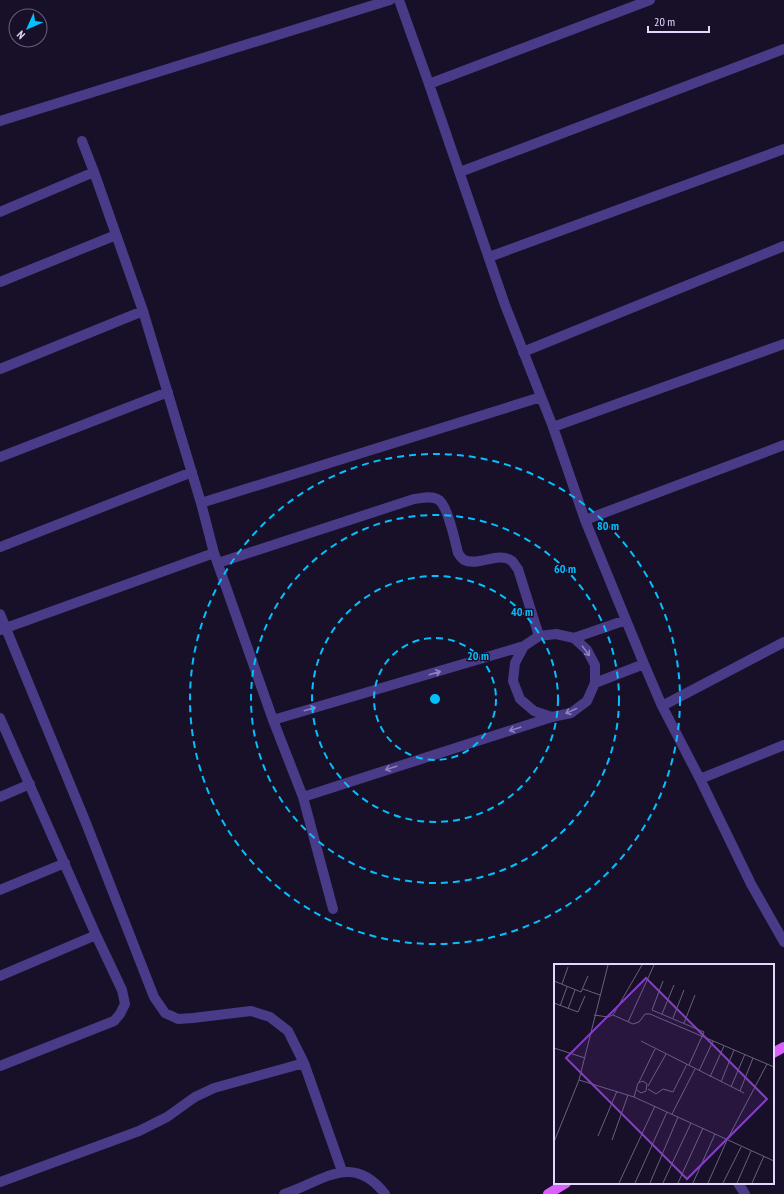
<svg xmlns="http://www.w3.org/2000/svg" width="784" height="1194" font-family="'PT Sans Narrow',sans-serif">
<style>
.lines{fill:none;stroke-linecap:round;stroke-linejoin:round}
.minor{stroke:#493b87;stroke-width:10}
.major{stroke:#db5eff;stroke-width:10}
.oneway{stroke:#8e81bd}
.ring{fill:none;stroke:#03c0ff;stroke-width:2;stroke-dasharray:7 5}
.inset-road{fill:none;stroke:#69607e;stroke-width:1}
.view{fill:#853dc5;fill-opacity:0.15;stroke:#853dc5;stroke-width:2}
.inset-edge{fill:none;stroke:#e2d7ff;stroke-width:2}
.centre{fill:#03c0ff;stroke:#181028;stroke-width:2}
.ring-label{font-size:12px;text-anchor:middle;font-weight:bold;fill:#03c0ff;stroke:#181028;stroke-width:3;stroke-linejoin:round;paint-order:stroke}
</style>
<rect width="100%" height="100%" fill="#181028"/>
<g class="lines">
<path class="minor" d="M399,0L429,84L505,305L553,427L585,520L644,664L662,706L700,779L751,884L784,942
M429,84L650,0
M0,121L390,0
M82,141L94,172L143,311L201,503L214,553L273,720L303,797L333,909
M460,172L784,49
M0,212L94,172
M489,257L784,149
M0,282L116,235
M523,352L784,246
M0,369L143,311
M553,427L784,344
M0,457L168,392
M201,503L541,397
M585,520L784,445
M0,547L192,472
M218,563L414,499C422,498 432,495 439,500C448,507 455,541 458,553C460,556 462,559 464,560C478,567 499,551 512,561C514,563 516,567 518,569L539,636
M0,614L86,823L154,997L165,1013L178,1019L193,1018L251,1011L270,1017L288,1031L304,1063L342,1171
M0,630L214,553
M574,638L626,620
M595,683V665L587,650L574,638L556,634L539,636L524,646L515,663L513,681L520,699L534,711L552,717L571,713L587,701L595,683L644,664
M662,706L784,642
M0,718L96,935L122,990L125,1004L120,1014L114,1021L0,1066
M273,720L524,646
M700,779L784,745
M0,797L30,784
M303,797L552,717
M0,890L65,863
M0,976L96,935
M0,1182L139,1131L167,1117L195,1097L214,1088L304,1063
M738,1183L745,1194
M284,1194C322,1182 352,1151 385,1194"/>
<path class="major" d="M773,1053L784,1047
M548,1194L566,1183"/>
</g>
<defs><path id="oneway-shaft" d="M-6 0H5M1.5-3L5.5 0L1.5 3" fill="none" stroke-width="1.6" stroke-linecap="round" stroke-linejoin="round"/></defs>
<g class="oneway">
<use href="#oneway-shaft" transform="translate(586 651) rotate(53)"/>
<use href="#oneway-shaft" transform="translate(435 673) rotate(-16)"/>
<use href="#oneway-shaft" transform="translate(310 709) rotate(-16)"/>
<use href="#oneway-shaft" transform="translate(571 711) rotate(155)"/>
<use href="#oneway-shaft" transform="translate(515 729) rotate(162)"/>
<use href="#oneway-shaft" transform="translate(391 768) rotate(162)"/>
</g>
<g class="ring">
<circle cx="435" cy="699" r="61"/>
<circle cx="435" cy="699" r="123"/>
<circle cx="435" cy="699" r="184"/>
<circle cx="435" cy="699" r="245"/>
</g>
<g transform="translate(554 964)">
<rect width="220" height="220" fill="#181028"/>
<path class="inset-road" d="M0,17L27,28L34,12M109,17L98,46L150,68L135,101M8,20L14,3M29,25L46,31M0,39L24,48L31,32M6,42L13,23M14,45L21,26M108,50L120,21M40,51L54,53L59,51L88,1M59,51L79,60L85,58L91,50H96L220,103M119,54L130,26M74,58L100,1M130,59L141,31M87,77L190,129M0,84L31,94M145,107L159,77M156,113L170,82M25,116L80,133L220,197M85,118L101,85M167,118L180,86M94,122L112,90M177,123L191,90M94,125L102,130L109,125L119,128L133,100M186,127L199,94M80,133L84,119L89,117L93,120L92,127L87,129L83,126M118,150L141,105M44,172L63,127M58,176L74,131M0,178L25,116L54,1M65,219L101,142M81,219L113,148M96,219L124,153M109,219L137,159M124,219L149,164M139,219L161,170M154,219L173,176L213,100M169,219L187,183M183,219L197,187M198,219L210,192"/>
<path class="view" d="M92,14L213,135L133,215L12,94Z"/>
<rect width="220" height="220" class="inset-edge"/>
</g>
<circle cx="435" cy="699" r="6" class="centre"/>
<g class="ring-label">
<text x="608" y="530">80 m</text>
<text x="565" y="573">60 m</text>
<text x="522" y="616">40 m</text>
<text x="478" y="660">20 m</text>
</g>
<g transform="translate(28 28) rotate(225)"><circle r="19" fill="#181028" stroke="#69607e"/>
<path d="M0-3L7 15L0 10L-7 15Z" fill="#03c0ff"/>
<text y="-6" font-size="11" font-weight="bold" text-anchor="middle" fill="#e2d7ff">N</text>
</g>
<path d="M648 26v6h61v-6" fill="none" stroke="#e2d7ff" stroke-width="2"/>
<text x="654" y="26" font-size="12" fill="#e2d7ff" stroke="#181028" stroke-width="3" paint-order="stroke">20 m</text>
</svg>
